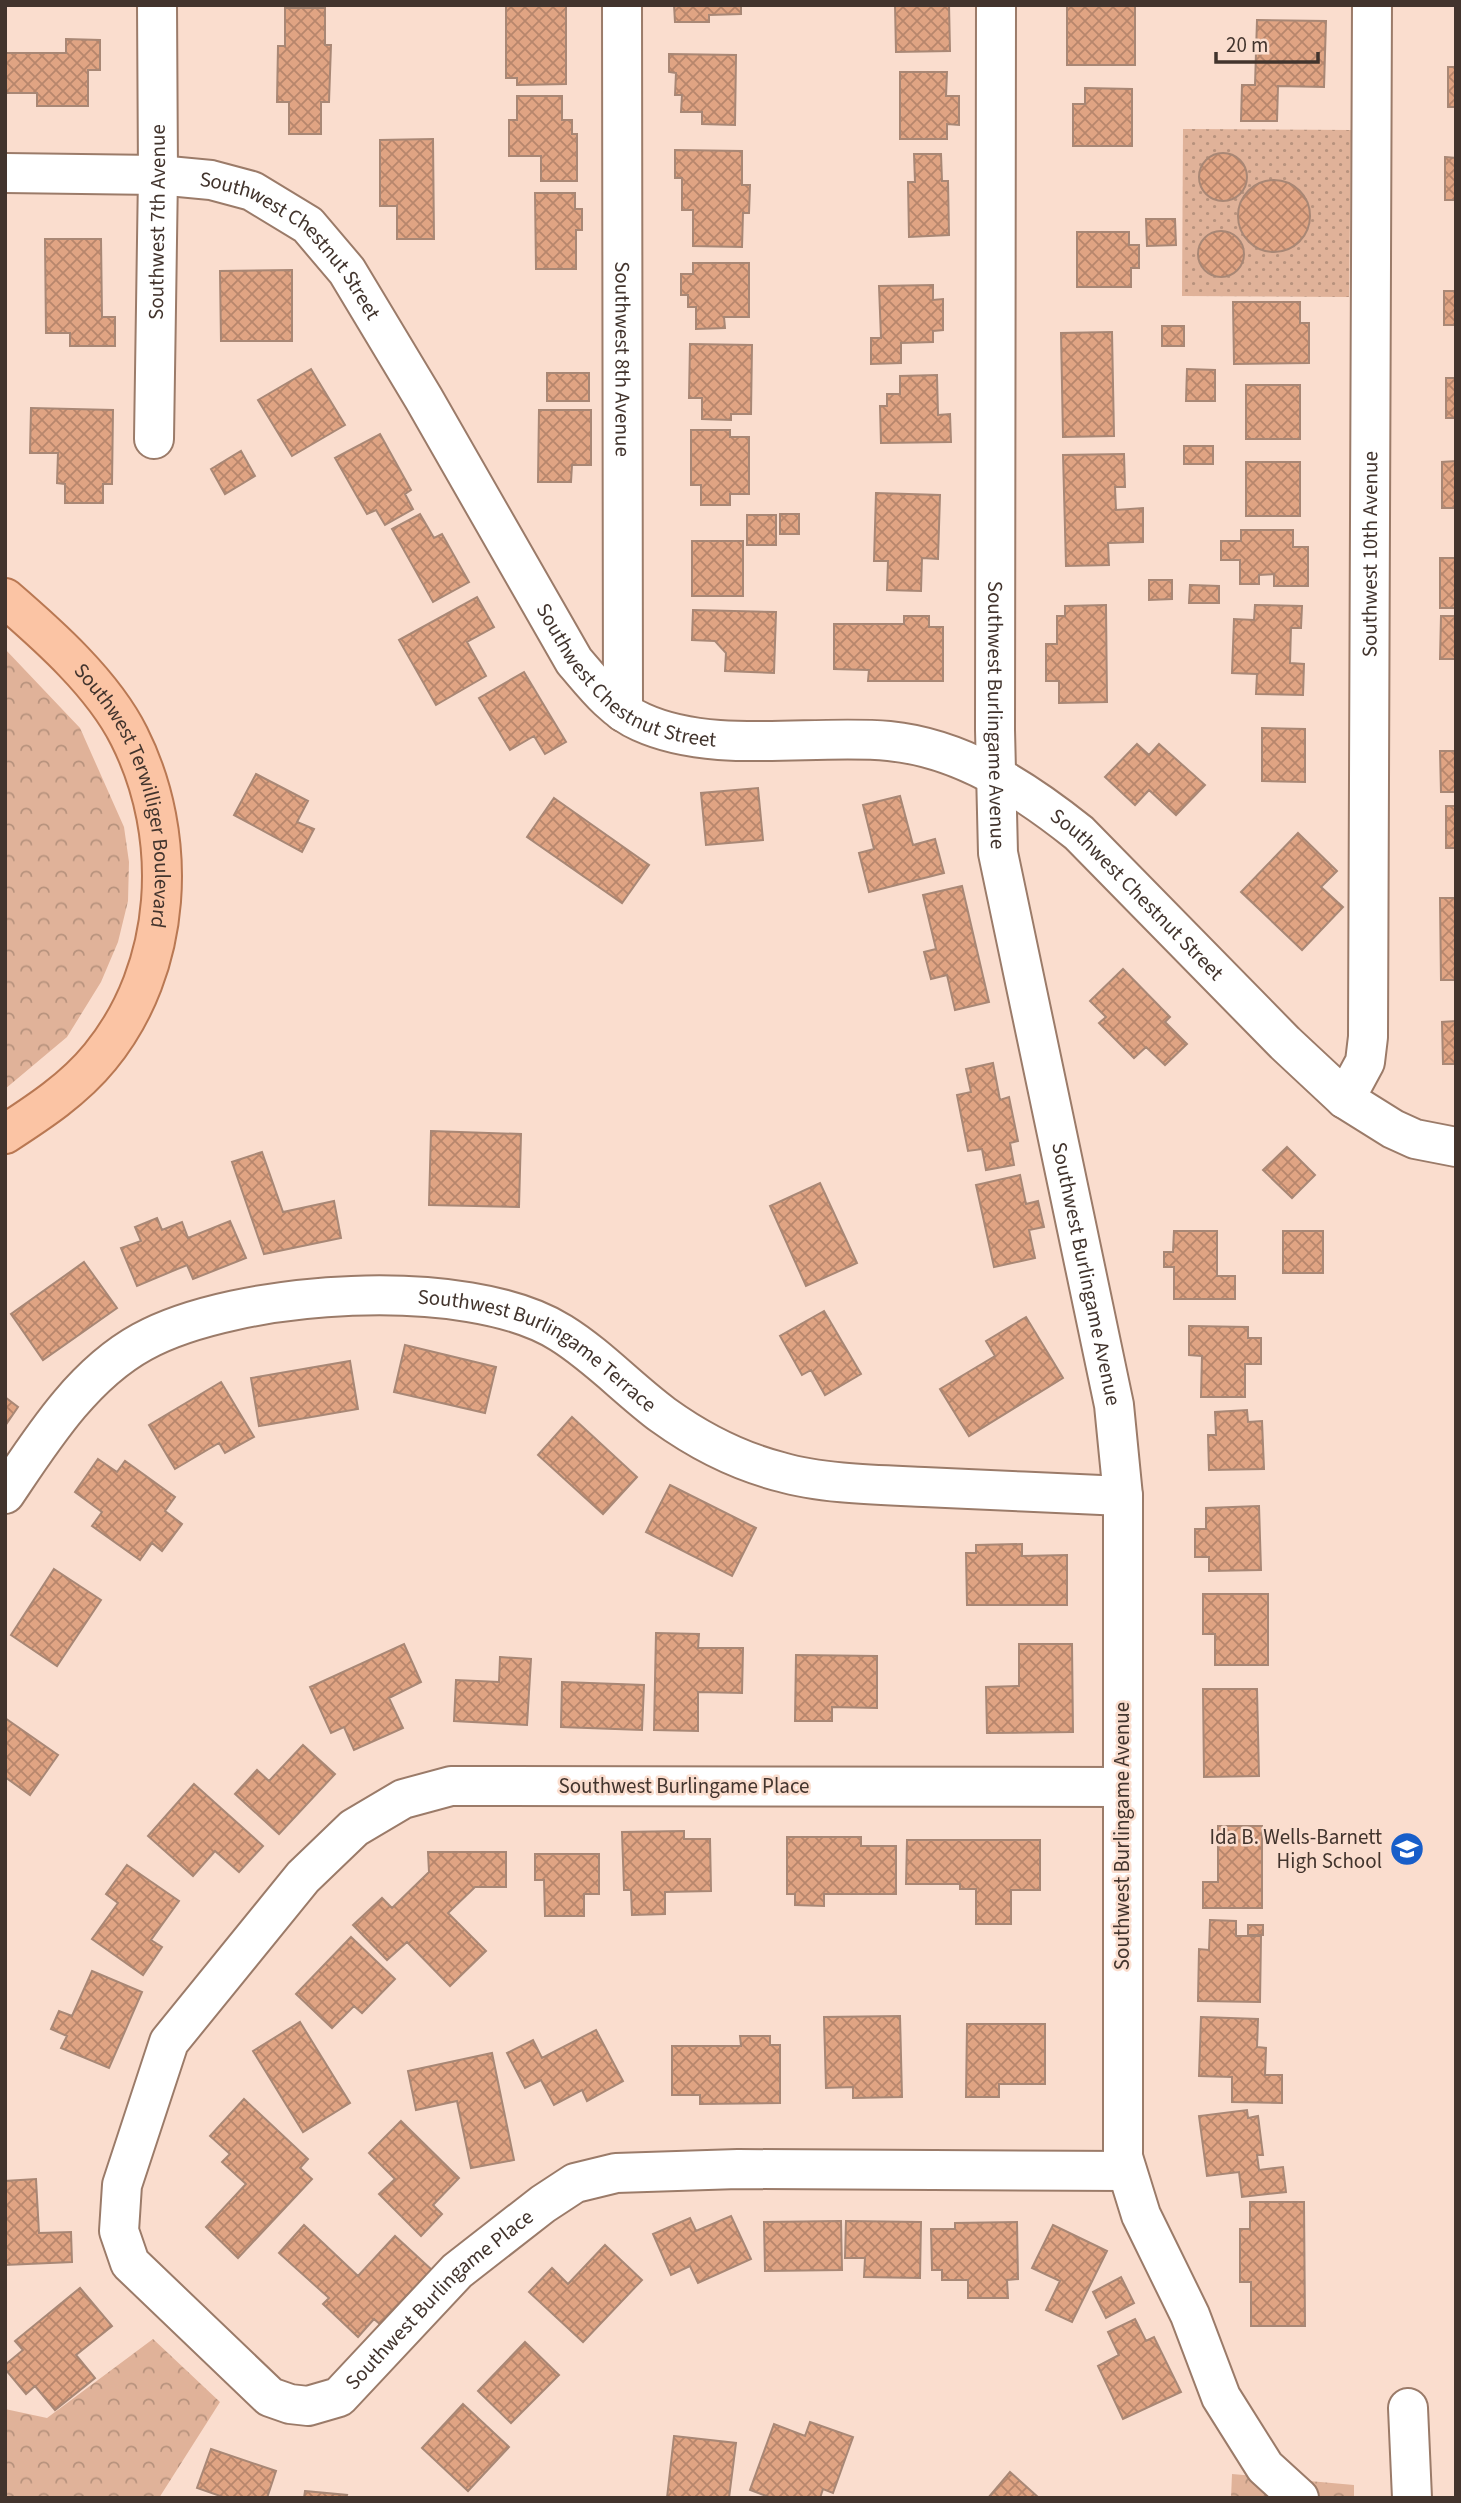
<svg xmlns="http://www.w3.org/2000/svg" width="1461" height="2503" font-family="'Source Sans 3',sans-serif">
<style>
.green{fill:url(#green-dots)}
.forest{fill:url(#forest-crowns)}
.building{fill:url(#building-cross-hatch);stroke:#a88775;stroke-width:2}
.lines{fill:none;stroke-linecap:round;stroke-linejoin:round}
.minor-casing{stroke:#9b7b69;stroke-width:42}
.major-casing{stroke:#b97853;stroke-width:42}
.minor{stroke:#fff;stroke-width:38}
.major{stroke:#fbc4a4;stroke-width:38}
.labels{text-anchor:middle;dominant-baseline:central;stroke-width:5;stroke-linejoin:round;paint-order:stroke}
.street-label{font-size:21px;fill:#42342d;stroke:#faddce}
.poi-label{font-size:21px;fill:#42342d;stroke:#faddce;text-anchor:end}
</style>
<defs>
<pattern id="green-dots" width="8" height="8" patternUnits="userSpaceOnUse" patternTransform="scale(1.75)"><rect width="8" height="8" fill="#e0b299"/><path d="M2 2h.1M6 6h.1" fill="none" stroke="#b7927d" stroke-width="1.8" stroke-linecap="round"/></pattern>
<pattern id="forest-crowns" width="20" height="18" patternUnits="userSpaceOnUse" patternTransform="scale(1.75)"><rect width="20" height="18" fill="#e0b299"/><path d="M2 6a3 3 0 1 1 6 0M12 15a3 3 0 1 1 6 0" fill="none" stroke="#b7927d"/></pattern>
<pattern id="building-cross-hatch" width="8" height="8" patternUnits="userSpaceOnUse" patternTransform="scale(1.75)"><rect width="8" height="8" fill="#e0a483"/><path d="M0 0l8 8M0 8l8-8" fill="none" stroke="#b7866c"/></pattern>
</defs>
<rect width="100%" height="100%" fill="#faddce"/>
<path class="green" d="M1183,129L1351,130L1349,297L1182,296Z"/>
<path class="forest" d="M5,649L80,728L124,827L129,862L128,901L118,942L101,982L67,1037L5,1089Z
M153,2339L220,2402L159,2498H5V2409L47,2418Z
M1232,2474L1354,2485V2498H1231Z"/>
<path class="building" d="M506,5H566V84L517,85V78H506Z
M674,5H741V14L709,15V22H675Z
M895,5H949L950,51L896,52Z
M1067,5H1135V65H1067Z
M285,8H325V45H331L329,102H321V134H289V102H277L278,46H285Z
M1257,20L1326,21L1324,87L1278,86L1277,121H1241L1242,85H1255Z
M66,39L100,40V70H88V106H37V93H5V53H66Z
M669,54L736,55L735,125L702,124V112H681L682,95H675L676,73L669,72Z
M1448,67H1456V107H1448Z
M900,72H947L946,96H959V125L947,124V139H900Z
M1085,88L1132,89V146H1073V104H1085Z
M517,96H562V120H572V134H577V181H541V156H509V120H517Z
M433,139L434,239H397V206H380V140Z
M675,150L742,151V185H750L749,213H743L742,247L693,246V210H682V178H675Z
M1199 177a24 24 0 1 1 48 0a24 24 0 1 1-48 0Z
M914,154H941L942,181H948L949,235L909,237L908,182H915Z
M1445,157L1456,158V200H1445Z
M1238 216a36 36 0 1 1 72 0a36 36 0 1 1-72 0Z
M535,193H575V209H582V230H576V269H536Z
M1146,219H1175L1176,245L1147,246Z
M1198 254a23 23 0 1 1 46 0a23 23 0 1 1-46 0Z
M1077,232H1129V245H1139V268H1131V287H1077Z
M45,239H101L102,317H115V346H70V333H46Z
M693,263H749V317H724L725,328L696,329V307H688V295H681V274H693Z
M292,270V341H221L220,271Z
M933,285V300L943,299V330L933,331V342L901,343V363L871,364V338H881L879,286Z
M1444,291H1456V325H1444Z
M1233,302H1300V323H1309V363L1234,364Z
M1162,326H1184V346H1162Z
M1112,332L1114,436L1063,437L1061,333Z
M690,344L752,345L751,414H731V420L702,419V398H689Z
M311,369L345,425L292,456L258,400Z
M1187,369L1215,370V401H1186Z
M547,373H589V401H547Z
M937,375L938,415L950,414L951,442L881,443L880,406H887V394H900V376Z
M1446,378H1456V418H1446Z
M1246,385H1300V439H1246Z
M31,408L113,410L112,484H103V503H65V484L57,483L58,453H30Z
M539,410H591V465H572L571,482H538Z
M691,430H730V437H749V494H730V505H701V485H691Z
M380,434L411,490L405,494L413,509L385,525L376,510L367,514L335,458Z
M1184,446H1213V464H1184Z
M241,451L255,476L225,494L211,469Z
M1124,454L1125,487H1115L1116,510L1143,508V542L1108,543L1109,565L1066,566L1063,455Z
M1456,461V508H1442V462Z
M1246,462H1300V516H1246Z
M876,493L940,495L938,559L922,558L921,591L887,590L888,561H874Z
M420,514L434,538L442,534L469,582L433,602L392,529Z
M780,514H799V534H780Z
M747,515H776V545H747Z
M1241,530H1293V547H1308V586H1274V574L1259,575V584H1240V560H1221V541H1241Z
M692,541H743V596H692Z
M1440,558H1456V608H1440Z
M1149,580H1172V599L1149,600Z
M1190,585L1219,586V603H1189Z
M477,597L494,627L467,642L486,676L436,705L399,640Z
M1106,605L1107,702L1059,703V681H1046V644H1057V616H1065V606Z
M1255,605L1302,606L1301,628H1291L1290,663L1304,664L1303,695L1256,694L1257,674L1232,673L1234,619L1254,620Z
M693,610L776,612L774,673L725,671L726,653L715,641L692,640Z
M904,616H929V627H943V681H868L869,670L834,669V624H904Z
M1441,616H1456V659H1440Z
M524,672L566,742L545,754L534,736L510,750L479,698Z
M1262,728L1305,729V782L1262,781Z
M1137,744L1149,755L1159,744L1205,785L1176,815L1149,790L1135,805L1105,777Z
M1440,751H1456V792H1441Z
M256,774L308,801L297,822L314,829L302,852L234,815Z
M758,788L763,840L706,845L701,793Z
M900,796L913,845L935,839L944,873L869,892L859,853L874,849L863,805Z
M554,798L649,865L622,903L527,837Z
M1446,806H1456V848H1446Z
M1298,833L1337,871L1321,887L1343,907L1302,950L1241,892Z
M962,886L989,1002L955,1010L947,975L931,979L924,952L936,949L923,895Z
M1440,898H1456V980H1441Z
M1123,969L1170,1017L1165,1022L1187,1044L1165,1065L1146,1047L1134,1058L1099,1023L1106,1017L1090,1001Z
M1456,1021V1064H1443L1442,1022Z
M993,1063L1000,1100L1009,1097L1018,1141L1010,1143L1014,1165L986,1170L982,1149L968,1151L957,1095L971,1092L966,1069Z
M431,1131L521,1134L519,1207L429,1205Z
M1287,1147L1315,1175L1292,1198L1263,1170Z
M262,1152L283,1212L334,1201L341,1238L264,1254L232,1162Z
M1020,1175L1026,1204L1038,1201L1044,1227L1029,1230L1035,1258L994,1267L976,1185Z
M820,1183L857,1263L806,1286L770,1206Z
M157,1218L162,1230L182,1222L188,1238L230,1221L246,1258L193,1279L187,1265L137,1286L121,1248L141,1241L135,1227Z
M1174,1231H1217V1276H1235V1299H1174V1267H1164V1252H1173Z
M1283,1231H1323V1273H1283Z
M84,1262L117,1308L43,1360L11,1314Z
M824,1311L861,1374L825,1395L811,1370L802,1375L780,1336Z
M1026,1317L1063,1378L969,1436L940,1389L995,1356L986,1341Z
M1189,1326L1248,1327V1338H1261V1364H1245V1397H1201L1202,1356L1189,1355Z
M405,1345L496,1367L485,1413L394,1392Z
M350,1361L358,1409L259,1426L251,1378Z
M221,1382L254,1437L225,1453L219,1443L175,1469L149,1425Z
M5,1397L18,1407L5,1426Z
M1247,1410L1248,1422L1262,1421L1264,1469L1209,1470L1208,1435H1216L1215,1412Z
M572,1417L637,1477L603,1514L538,1455Z
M98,1459L117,1472L125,1461L175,1497L165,1511L182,1524L162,1551L152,1543L140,1560L92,1526L102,1512L75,1492Z
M670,1485L756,1528L732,1576L646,1532Z
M1259,1506L1261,1570L1209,1571V1557H1195V1529H1206V1508Z
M1022,1544V1556L1067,1555V1605H967L966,1553H976V1545Z
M54,1569L101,1600L57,1666L11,1635Z
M1203,1594H1268V1665H1215V1634H1203Z
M656,1633L699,1634L698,1648H743L742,1693L698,1692V1731L654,1730Z
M404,1644L421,1682L389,1698L403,1728L354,1750L344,1727L331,1733L310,1687Z
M1019,1644H1072L1073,1732L987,1733L986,1687L1019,1686Z
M796,1655L877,1656V1708L832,1707V1721H795Z
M500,1657L531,1659L527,1725L454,1721L456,1680L499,1682Z
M562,1682L644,1685L642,1730L561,1727Z
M1203,1689H1257L1259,1776L1204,1777Z
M5,1718L58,1755L30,1795L5,1777Z
M303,1745L335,1774L279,1834L235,1794L257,1770L269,1781Z
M194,1784L263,1846L239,1872L215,1851L193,1876L148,1836Z
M1218,1826H1262V1908H1203V1882H1218Z
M684,1831V1839H710L711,1891L665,1892V1914L632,1915L631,1890H624L622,1832Z
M787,1837H861V1846H896V1894H824V1906L795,1905V1894H787Z
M907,1840H1040V1890H1011V1924H976V1889H960V1884H906Z
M428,1852H506V1887H475L448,1913L486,1951L450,1986L407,1942L387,1960L353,1925L382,1898L392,1908L429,1872Z
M535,1854H599V1894H584V1916H545L544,1880H535Z
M127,1865L179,1901L151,1940L162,1947L143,1975L92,1939L118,1903L106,1894Z
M1210,1920L1236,1921V1936H1261L1260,2002L1198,2001L1199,1949L1209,1950Z
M1248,1925H1263V1935H1248Z
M351,1937L395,1979L362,2013L354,2006L332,2028L296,1994Z
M92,1971L142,1992L109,2068L61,2048L67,2036L51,2029L59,2011L72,2016Z
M900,2016L902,2097L853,2098V2087L826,2088L824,2017Z
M1201,2017L1258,2019L1257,2047L1266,2048L1265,2075H1282V2103L1232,2102V2077L1199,2076Z
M300,2022L350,2103L303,2132L253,2051Z
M967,2024H1045V2084H999V2097H966Z
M596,2030L623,2081L587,2101L582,2090L554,2105L541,2080L525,2088L507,2053L533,2040L542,2058Z
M740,2036H770V2045H780V2103L700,2104V2095H672V2046H741Z
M492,2053L514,2160L471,2168L457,2101L416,2110L408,2071Z
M244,2099L308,2159L300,2168L312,2179L238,2258L206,2227L246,2184L222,2162L230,2154L210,2136Z
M1247,2110L1248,2118L1258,2116L1263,2155H1257L1259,2170L1283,2167L1286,2192L1242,2197L1239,2172L1207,2176L1199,2116Z
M401,2121L459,2178L433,2205L442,2214L421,2236L379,2194L395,2179L369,2153Z
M36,2179L39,2233L71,2232L72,2262L5,2265V2181Z
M1250,2202H1304L1305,2326H1251V2282H1240V2229H1250Z
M731,2216L751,2259L698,2283L690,2266L671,2275L653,2234L690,2218L696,2231Z
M841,2221L842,2270L765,2271L764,2222Z
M846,2221L921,2222L920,2278L864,2277L865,2258H845Z
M1017,2222L1018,2279L1007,2280L1008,2298H968V2280H942V2270H932L931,2229H955V2223Z
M304,2225L358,2276L395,2236L432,2270L381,2325L374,2319L358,2337L323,2304L329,2298L279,2253Z
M1053,2225L1107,2251L1072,2322L1046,2310L1060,2281L1032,2268Z
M605,2245L642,2280L583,2342L529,2292L552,2268L568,2284Z
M1121,2277L1134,2303L1106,2318L1093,2292Z
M80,2288L112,2326L76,2355L95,2378L55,2410L35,2386L26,2394L5,2369V2365L23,2350L15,2341Z
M1135,2319L1146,2341L1154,2337L1181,2392L1123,2419L1098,2366L1119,2355L1108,2332Z
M525,2342L559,2375L511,2423L478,2391Z
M463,2404L509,2447L468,2491L422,2448Z
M810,2422L853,2437L833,2493L823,2489L820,2498H772L750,2490L774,2424L805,2436Z
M674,2436L736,2443L729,2498H667Z
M211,2449L276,2471L267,2498H226L197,2488Z
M1010,2472L1039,2498H988Z
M305,2491L347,2495L346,2498H304Z"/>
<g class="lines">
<g class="minor-casing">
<g id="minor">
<path id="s1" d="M622,5L623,712"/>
<path id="s2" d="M996,5L995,730L998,853L1114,1405L1123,1496V2157L1141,2215L1190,2315L1221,2397L1265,2467L1299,2498"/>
<path id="s3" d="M5,173L158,175L211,180L252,191L308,225L347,271L424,399L574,661C593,683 613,710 641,722C713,755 811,734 889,741C961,748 1024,789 1079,833L1285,1043L1345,1099L1393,1129L1415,1139L1456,1147"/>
<path id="s4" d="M154,439L158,175L157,5"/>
<path id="s5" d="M1345,1099L1365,1062L1368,1037L1372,5"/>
<path id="s6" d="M5,1494C42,1439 82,1375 142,1342C236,1290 468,1274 561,1333C598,1356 628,1389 663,1415C699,1441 738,1461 781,1472C821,1484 881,1485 924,1487C990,1490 1057,1493 1123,1496"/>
<path id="s7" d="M1121,1787L451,1786L403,1799L354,1828L303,1877L169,2042L122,2185L119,2231L130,2263L270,2397L290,2404L308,2406L339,2397L457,2271L543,2204L575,2183L616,2173L738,2169L1126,2171"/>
<path d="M1408,2408L1412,2498"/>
</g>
</g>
<g class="major-casing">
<g id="major">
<path id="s8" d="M5,598C49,636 103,684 129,736C180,837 173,968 100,1057C74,1089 39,1112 5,1134"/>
</g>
</g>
<use href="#minor" class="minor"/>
<use href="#major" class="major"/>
</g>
<defs>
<g id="school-disc" transform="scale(1.75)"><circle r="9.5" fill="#185ec9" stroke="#faddce"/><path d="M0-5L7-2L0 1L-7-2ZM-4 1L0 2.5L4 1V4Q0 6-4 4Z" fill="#fff"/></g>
</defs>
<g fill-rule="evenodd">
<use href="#school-disc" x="1407" y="1849"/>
</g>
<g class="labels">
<g class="street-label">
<text stroke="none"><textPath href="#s4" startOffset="217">Southwest 7th Avenue</textPath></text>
<text stroke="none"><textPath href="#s3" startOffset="312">Southwest Chestnut Street</textPath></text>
<text stroke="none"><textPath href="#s1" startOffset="354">Southwest 8th Avenue</textPath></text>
<text stroke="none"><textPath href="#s5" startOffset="550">Southwest 10th Avenue</textPath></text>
<text stroke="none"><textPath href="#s3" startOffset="878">Southwest Chestnut Street</textPath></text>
<text stroke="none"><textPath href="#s2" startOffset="710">Southwest Burlingame Avenue</textPath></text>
<text stroke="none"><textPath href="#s8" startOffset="242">Southwest Terwilliger Boulevard</textPath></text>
<text stroke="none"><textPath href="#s3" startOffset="1466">Southwest Chestnut Street</textPath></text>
<text stroke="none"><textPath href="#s2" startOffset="1278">Southwest Burlingame Avenue</textPath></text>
<text stroke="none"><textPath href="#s6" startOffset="623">Southwest Burlingame Terrace</textPath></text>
<text x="684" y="1786">Southwest Burlingame Place</text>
<text transform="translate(1122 1836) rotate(-90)">Southwest Burlingame Avenue</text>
<text stroke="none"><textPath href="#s7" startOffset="1696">Southwest Burlingame Place</textPath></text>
</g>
<g class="poi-label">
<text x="1382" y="1837">Ida B. Wells-Barnett<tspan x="1382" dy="24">High School</tspan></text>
</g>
</g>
<rect width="1461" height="2503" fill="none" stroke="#42342d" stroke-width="14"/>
<path d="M1216 52v10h102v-10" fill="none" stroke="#42342d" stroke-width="3.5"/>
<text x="1226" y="52" font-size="21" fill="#42342d" stroke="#faddce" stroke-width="5" paint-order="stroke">20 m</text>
</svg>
